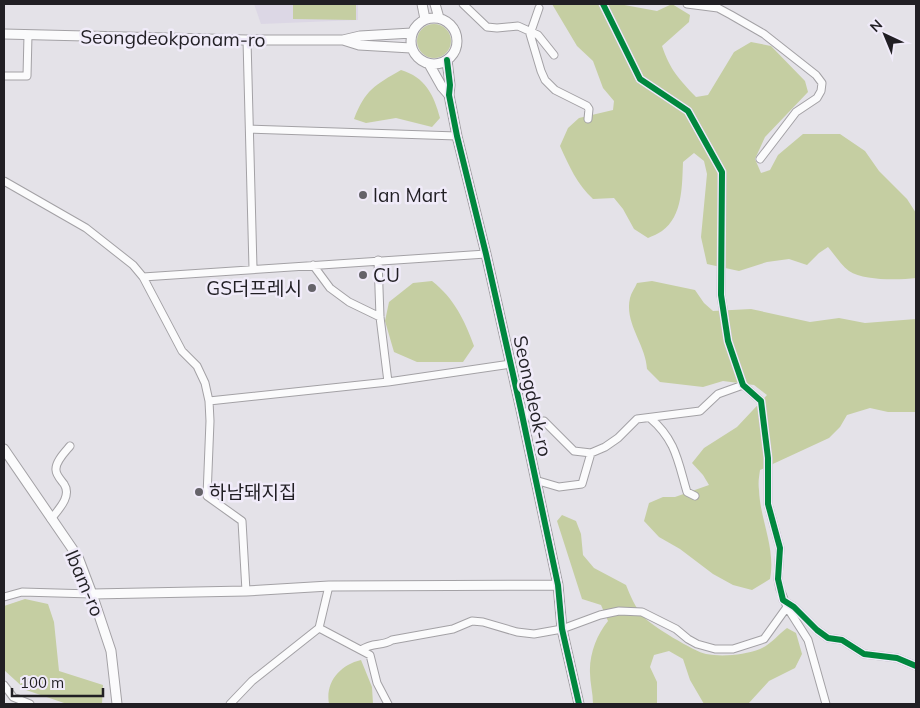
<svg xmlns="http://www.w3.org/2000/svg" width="920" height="708" font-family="Mulish,'Noto Sans KR',sans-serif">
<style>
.built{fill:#dcd7e5}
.green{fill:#c5cea2}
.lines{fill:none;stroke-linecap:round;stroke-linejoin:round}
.minor-casing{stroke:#a3a1a5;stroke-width:9}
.tertiary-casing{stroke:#a3a1a5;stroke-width:11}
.minor{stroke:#fbfbfc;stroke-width:7}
.tertiary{stroke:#fbfbfc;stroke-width:9}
.cycleway-casing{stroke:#f0ebf9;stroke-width:9}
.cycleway{stroke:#00873e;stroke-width:6}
.poi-dot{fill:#656369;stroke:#f0ebf9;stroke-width:2}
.labels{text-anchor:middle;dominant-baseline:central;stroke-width:5;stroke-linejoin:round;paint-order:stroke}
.street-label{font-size:19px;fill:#211f24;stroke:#f0ebf9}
.poi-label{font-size:19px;fill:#211f24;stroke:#f0ebf9;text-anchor:start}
</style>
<rect width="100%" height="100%" fill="#e4e2e8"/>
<path class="built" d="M254,4H358V20L261,24Z"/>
<path class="green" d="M293,4H356V20L293,19Z
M552,4H619L657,11L672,4L690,15L689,22L662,46C670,70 679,79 696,97L708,95L734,52L751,42L771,46L805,81L808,92L765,137L755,159L761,173L770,170L778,155L803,134H840L865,151L879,171L907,199L916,213V278C899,280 864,281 849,271C841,265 834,254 828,247L819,253L807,265L789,259L767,262L739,271L707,264L701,237L707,174L704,161L694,153L683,162C682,185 683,216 662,231C658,234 652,236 648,238L634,229L623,209L614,198L593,199C577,184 569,166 560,146L568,128L579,118L613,110L614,101L603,88L593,61L577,46Z
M417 41a17 17 0 1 1 34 0a17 17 0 1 1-34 0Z
M401,70C425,77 434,95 440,118L432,127L396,118L366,123L354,119C365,90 375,85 401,70Z
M432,281C454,298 465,321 474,346L463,362H417L394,352L385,321L389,302L413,283Z
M652,281L695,290L704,303L713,311L751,309L810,322L839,318L865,323L916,319V412H888L870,408L847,415L840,427L829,438L760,470C759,477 758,483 759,490C760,520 776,548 770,579L752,590L733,585L713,574L680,549L659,537L644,521L649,503L663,497H675L709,485L703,475L692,463L704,448L737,427L767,395L754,385L723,381L703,387L660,382L647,369C646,345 624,323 630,298C631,293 635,288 637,283Z
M562,515L576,521L581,534L583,555L594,568L626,585C631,597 635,607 643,616C650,625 695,652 706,654C722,657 745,655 760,649C770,645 779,634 787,628L796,633L802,654L795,668L769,681L748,704H704L690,680L683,659L669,651L654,655L650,667L657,682V704H593C593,693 590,683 590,673C589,655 597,634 608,621L601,605L582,599L557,521Z
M25,599L48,604L54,622L59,671L103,685L102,704H67L26,690L4,670V606Z
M361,660L372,687L373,704H329C325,682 340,665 361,660Z"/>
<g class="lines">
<g class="minor-casing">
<path id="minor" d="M463,4L487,27L497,28L518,26L538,35L554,55
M603,4L640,79L688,111L722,172L721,295L728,341L743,385L761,401L768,458V504L780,548L778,579L780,589L787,607L808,640L826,704
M687,4L718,8L731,15L764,34L816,75L822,83L821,91L817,98L796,112L760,159
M539,8L530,34L541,71L545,80L555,90L587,106L589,109L588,119
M247,40L253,268
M4,76H27L28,35
M250,129L457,136
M4,181L86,228L133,265L143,277L182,351L197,366L205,383L209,401L210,421L207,496L242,521L246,591
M378,260L380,317L388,382
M313,265L330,288L349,302L380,317
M143,277L486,254
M209,401L388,382L511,364
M521,410L539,422L544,421L574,451L591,453L605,447L618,438L637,419L700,411L718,394L743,385
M650,418C676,440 678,462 687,492L695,496
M535,480L559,487L582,484L591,453
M51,519C59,509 72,496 64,484C61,480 56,475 56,470C55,462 65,452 70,446
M4,597L22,592L92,594
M783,600L794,607L817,630L828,638L842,640L864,654L897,658L916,666
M319,628L370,655L377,683L388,704
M361,650C374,641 381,647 392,640L453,629L472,621L483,622L517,632L534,634L562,629L600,615L619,611L642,612L676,629L688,639L697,644L715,649H733L764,639L787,607
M4,685L13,697L30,704
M230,704L252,681L319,628L329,586"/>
</g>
<g class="tertiary-casing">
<path id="tertiary" d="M422,4L425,19
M435,4L439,18
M411 41a23 23 0 1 1 46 0a23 23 0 1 1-46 0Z
M4,34L247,40H343L360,36L412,33
M343,40L359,45L411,48
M447,60L450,85L449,95L457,136L486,254L521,410L558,585L562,629L579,704
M429,64L442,87L449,95
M4,449L78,557L92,594L111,651L117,704
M92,594L246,591L329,586L558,585"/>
</g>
<use href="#minor" class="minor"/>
<use href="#tertiary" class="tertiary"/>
<g class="cycleway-casing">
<path id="cycleway" d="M603,4L640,79L688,111L722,172L721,295L728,341L743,385L761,401L768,458V504L780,548L778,579L783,600L794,607L817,630L828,638L842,640L864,654L897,658L916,666
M447,60L450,85L449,95L457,136L486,254L521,410L558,585L562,629L579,704"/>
</g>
<use href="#cycleway" class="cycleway"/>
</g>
<g class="poi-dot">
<circle cx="363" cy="195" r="5"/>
<circle cx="363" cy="275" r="5"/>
<circle cx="312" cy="288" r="5"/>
<circle cx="199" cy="492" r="5"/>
</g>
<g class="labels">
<g class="street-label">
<text transform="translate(173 38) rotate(1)">Seongdeokponam-ro</text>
<text transform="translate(533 396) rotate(78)">Seongdeok-ro</text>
<text transform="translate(85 583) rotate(67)">Ibam-ro</text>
</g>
<g class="poi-label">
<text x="373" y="195">Ian Mart</text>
<text x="373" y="275">CU</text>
<text x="302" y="288" text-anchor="end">GS더프레시</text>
<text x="209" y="492">하남돼지집</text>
</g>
</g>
<rect width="920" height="708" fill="none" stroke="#211f24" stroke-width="10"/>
<g transform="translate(885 35) rotate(316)" stroke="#f0ebf9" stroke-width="4" paint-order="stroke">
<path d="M0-4L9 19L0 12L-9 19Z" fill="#211f24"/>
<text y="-8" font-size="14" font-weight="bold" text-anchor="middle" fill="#211f24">N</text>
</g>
<path d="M12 688v8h91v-8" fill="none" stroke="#211f24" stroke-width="2.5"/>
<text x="20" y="688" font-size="15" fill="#211f24" stroke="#f0ebf9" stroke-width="4" paint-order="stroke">100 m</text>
</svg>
